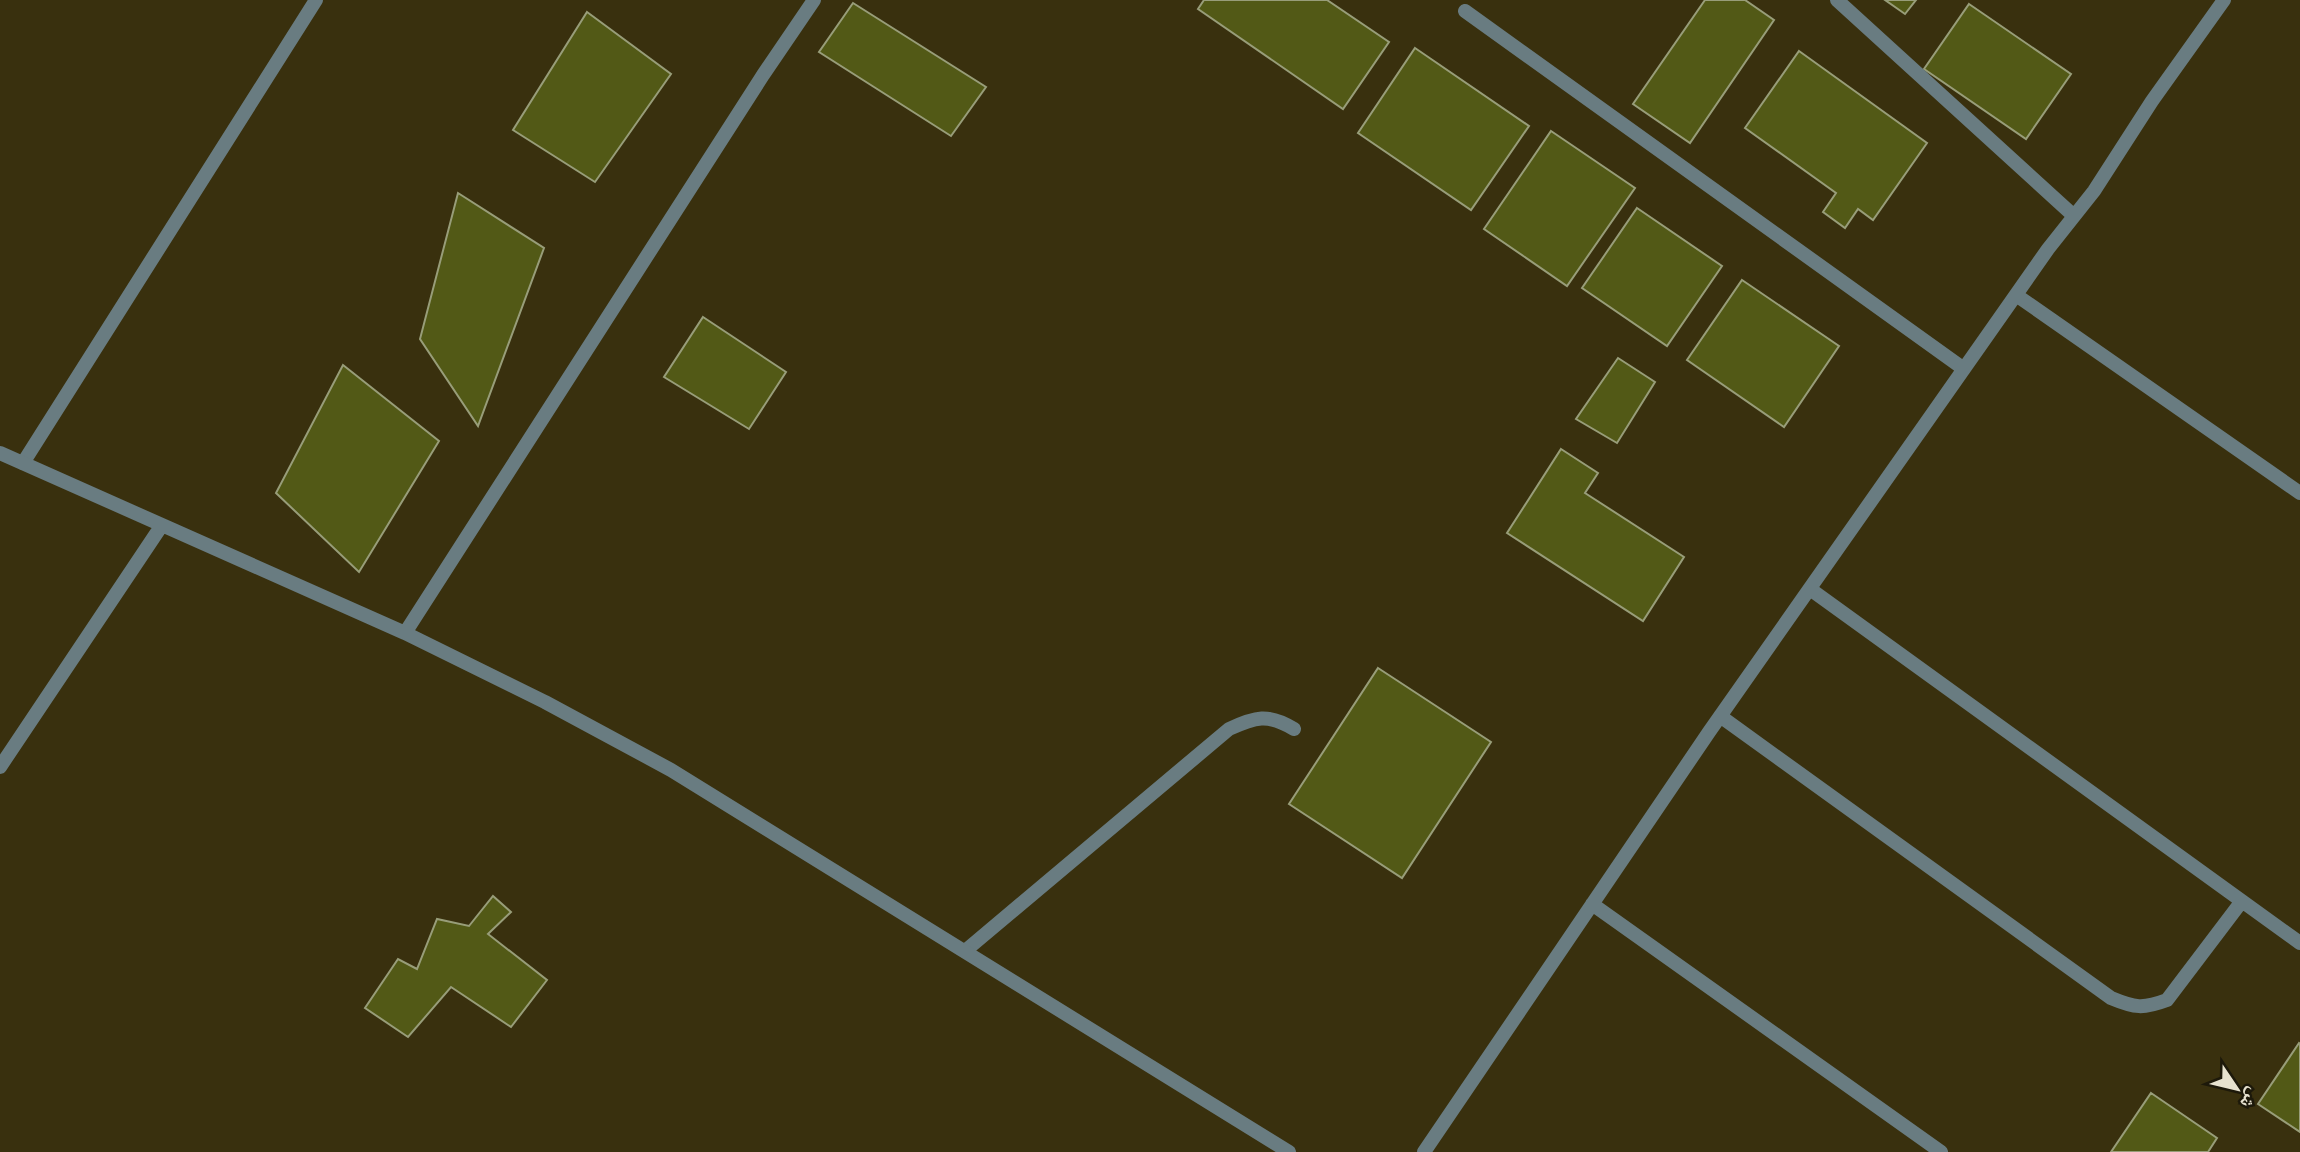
<svg xmlns="http://www.w3.org/2000/svg" width="2300" height="1152" font-family="Raleway,'Noto Naskh Arabic',sans-serif">
<style>
.building{fill:#525916;stroke:#989d79;stroke-width:2}
.lines{fill:none;stroke-linecap:round;stroke-linejoin:round}
.lane{stroke:#697c81;stroke-width:14}
.street{stroke:#697c81;stroke-width:14}
</style>
<rect width="100%" height="100%" fill="#39300e"/>
<path class="building" d="M1204,0H1327L1389,42L1343,109L1198,9Z
M1705,0H1745L1774,20L1690,143L1633,104Z
M1885,0H1916L1905,14Z
M853,3L986,87L951,136L819,52Z
M1969,4L2071,74L2026,139L1924,69Z
M587,12L671,74L595,182L513,130Z
M1415,48L1529,126L1471,210L1358,133Z
M1799,51L1927,143L1873,220L1858,209L1845,228L1823,212L1836,193L1745,128Z
M1551,131L1635,188L1567,286L1484,229Z
M458,193L544,248L478,426L420,339Z
M1637,208L1722,266L1667,346L1582,288Z
M1742,280L1839,346L1784,427L1687,360Z
M703,317L786,372L749,429L664,377Z
M1618,358L1655,382L1617,443L1576,419Z
M343,365L439,441L359,572L276,493Z
M1561,449L1598,473L1585,493L1684,557L1643,621L1507,533Z
M1378,668L1491,742L1402,878L1289,804Z
M493,896L511,912L488,934L547,980L511,1027L451,987L408,1037L365,1008L398,959L417,969L437,919L469,926Z
M2299,1043L2300,1044V1132L2258,1104Z
M2151,1093L2217,1138L2208,1152H2111Z"/>
<g class="lines">
<path class="lane" d="M23,463L316,0
M965,951L1229,729C1255,717 1268,713 1294,729"/>
<path class="street" d="M1837,0L2074,216
M1465,11L1964,369
M2016,295L2300,493
M0,453L405,633L545,702L671,770L1289,1152
M1810,589L2300,943
M405,633L763,75L814,0
M1720,716L2111,998C2135,1008 2143,1009 2167,1000L2242,901
M0,767L162,525
M1592,904L1941,1152
M1424,1152L1709,732L2048,249L2094,191L2152,101L2224,0"/>
</g>
<g transform="translate(2237 1089) rotate(125)" stroke="#1d190a" stroke-width="5" paint-order="stroke">
<path d="M0-5L12 26L0 18L-12 26Z" fill="#e7e2cf"/>
<text y="-10" font-size="19" font-weight="bold" text-anchor="middle" fill="#e7e2cf">ش</text>
</g>
</svg>
